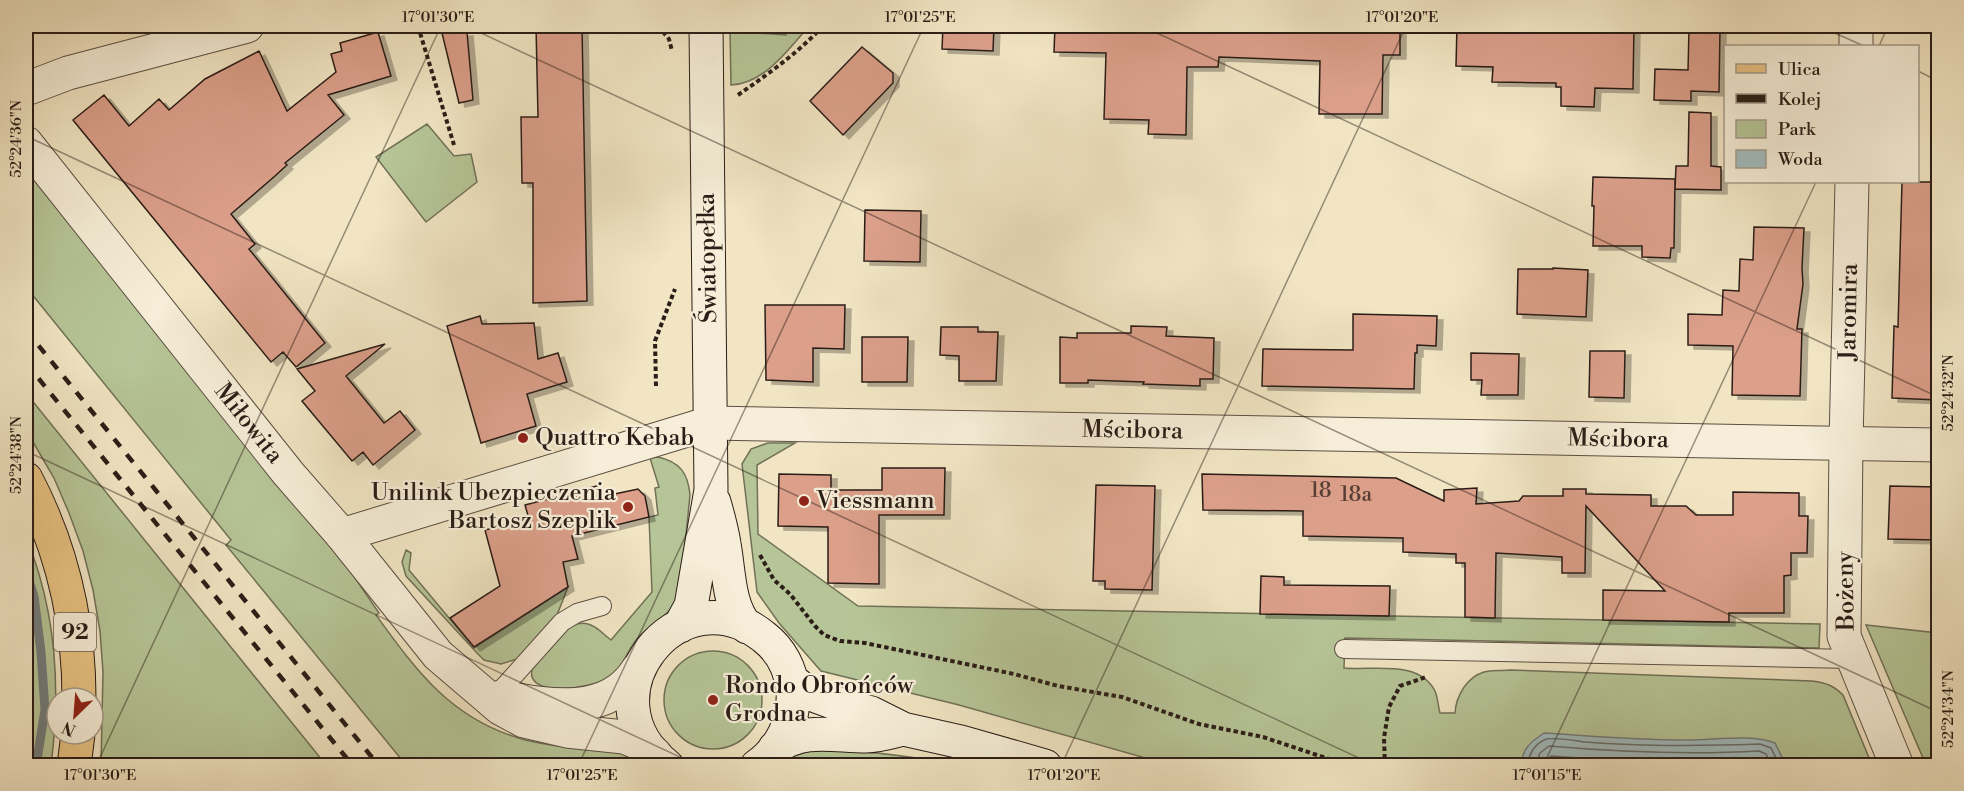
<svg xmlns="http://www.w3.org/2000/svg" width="1964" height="791" font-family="'Libre Bodoni',serif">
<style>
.green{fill:#b6c597;stroke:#707157;stroke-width:1.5}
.water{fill:#a1bcbf;stroke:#727c7c;stroke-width:1.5}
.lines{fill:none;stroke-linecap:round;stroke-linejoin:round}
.shore{stroke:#666c6b;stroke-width:1.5}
.stream{stroke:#727c7c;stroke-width:9}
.building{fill:#db9f8a;stroke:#2b1d17;stroke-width:1.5;filter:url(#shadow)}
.lane-casing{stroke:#5c4f42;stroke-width:20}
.street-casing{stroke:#5c4f42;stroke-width:35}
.secondary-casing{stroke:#2b1d17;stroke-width:35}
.primary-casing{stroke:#2b1d17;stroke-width:35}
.path{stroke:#2b1d17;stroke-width:4;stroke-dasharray:4.5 3;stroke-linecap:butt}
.lane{stroke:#f6eed8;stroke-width:18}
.street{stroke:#f6eed8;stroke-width:33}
.secondary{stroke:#f6eed8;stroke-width:33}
.primary{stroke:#e8c282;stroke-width:33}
.rail{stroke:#2b1d17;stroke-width:4.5;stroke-dasharray:10 10;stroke-linecap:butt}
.ticks{fill:none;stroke:#2b1d17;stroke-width:1.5;stroke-opacity:0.45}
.poi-dot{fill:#8f2418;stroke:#f6eed8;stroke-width:2}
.labels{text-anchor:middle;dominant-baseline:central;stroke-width:4.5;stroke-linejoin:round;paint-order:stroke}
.number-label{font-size:21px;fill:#573e34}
.shield{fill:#f6eed8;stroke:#685c51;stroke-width:1.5}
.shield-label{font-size:22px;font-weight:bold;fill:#2b1d17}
.street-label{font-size:24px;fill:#2b1d17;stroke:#f6eed8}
.poi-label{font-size:24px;fill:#2b1d17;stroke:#f6eed8;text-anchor:start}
.neatline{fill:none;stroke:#2b1d17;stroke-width:2}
.ticks-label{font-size:15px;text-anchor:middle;fill:#2b1d17}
</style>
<defs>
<filter id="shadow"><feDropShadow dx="6" dy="4" stdDeviation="0" flood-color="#0004"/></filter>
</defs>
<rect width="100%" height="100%" fill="#f1e5c3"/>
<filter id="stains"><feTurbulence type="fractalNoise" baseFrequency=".00333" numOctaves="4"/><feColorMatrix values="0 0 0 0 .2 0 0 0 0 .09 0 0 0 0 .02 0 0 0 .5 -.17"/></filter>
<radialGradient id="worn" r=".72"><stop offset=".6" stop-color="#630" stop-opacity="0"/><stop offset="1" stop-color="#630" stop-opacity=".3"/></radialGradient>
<path class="green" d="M786,26H809C790,48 764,84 731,85L730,31L786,35Z
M427,124L454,156L471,154L477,182L426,222L376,157Z
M26,164L319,525L379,613L376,615C418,673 452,720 525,740C543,744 561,747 579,748C591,749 605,747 616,751C625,754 633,758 639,765H406L226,545L231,540L26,287Z
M26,393L326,765H101L103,672L100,631L93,590L83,551L69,513L54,478L26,430Z
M768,443H795L757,465L758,534L858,606L1820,624L1819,648L1345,638L1344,668C1372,671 1419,659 1435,691C1438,698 1438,706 1440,713H1455C1456,696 1467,677 1484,672C1491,670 1501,671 1509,670L1812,681C1826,683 1833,685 1843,695L1872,765H1170L959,705L821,671L779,623L757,592L742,464L751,449Z
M658,457C680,462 688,473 690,495L681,585C680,593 676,603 670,610C660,621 646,628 636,640C627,652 622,669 609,678C593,688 525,699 532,669C545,654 564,618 588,624C597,626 604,635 611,640L652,592L649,517L658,515L655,488L659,487L650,458Z
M26,537C56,610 61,688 51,765H26Z
M406,550L411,553L409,570L474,648L568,587L557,615L546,629L517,659L501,664L484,660L477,653L406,576L402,562Z
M1866,625L1938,633V765H1926Z
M664 700a49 49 0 1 1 98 0a49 49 0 1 1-98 0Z
M814,749C863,750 910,756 959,765L783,766L794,756Z"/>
<path class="water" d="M1544,733C1591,736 1637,740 1683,740C1712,741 1749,733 1775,743L1786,765H1522C1521,749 1532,741 1544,733Z"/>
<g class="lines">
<path class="shore" d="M1528,766C1528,755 1534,745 1544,740C1552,736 1576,741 1585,742C1644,747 1702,746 1760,744L1771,748L1780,766
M1535,766L1540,753L1549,746C1619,752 1688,755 1759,751L1766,754L1772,766
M1544,766L1547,759L1551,756C1620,761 1688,764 1757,761L1762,766"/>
<path class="stream" d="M26,571L34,596L41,652L45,710L36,766"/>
</g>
<path class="building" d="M536,26H582L587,301L533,303V183H522L521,117H538Z
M943,26H994L993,51L942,49Z
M1055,26H1400V55H1383L1382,114H1319L1320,61L1219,57L1218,67H1187L1186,135L1148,134L1149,120L1104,119L1106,53L1054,52Z
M1457,26H1634L1633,89L1595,88L1594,107L1561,106V87H1556V83L1492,82L1493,67L1456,66Z
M1689,29L1720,30L1719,92L1691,91V101L1654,100L1655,69L1688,70Z
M378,32L391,76L328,95L344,115L285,163L287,165L275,176L231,214L255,244L249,249L325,343L296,367L283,352L271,362L73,120L104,95L129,126L159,99L169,110L205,79L259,51L287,111L336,72L331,54L342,51L340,43Z
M467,32L473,100L459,103L442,33Z
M862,47L893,73V83L843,135L810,101Z
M1689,112L1711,113V166L1721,167V190L1675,189L1676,166H1688Z
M1593,177L1675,179L1674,248H1671L1670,258L1642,257V246H1593L1594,206H1592Z
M1902,182H1938V400L1892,398L1894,326L1898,327Z
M865,210L921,211L920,262L864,261Z
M1754,227L1804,228L1802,268L1803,284L1797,329H1802L1800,396L1732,395L1733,346L1688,345V314L1722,315L1723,290L1739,291L1740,259L1753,260Z
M1553,268L1588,270L1586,317L1517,314L1518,269H1553Z
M765,305H845L844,349L813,348V382L766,380Z
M1353,314L1437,316L1436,346L1417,345V353H1415L1414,389L1262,386L1263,349L1353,350Z
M480,316L482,324L534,323L538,359L558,353L567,382L527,394L536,426L481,443L447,326Z
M1131,326L1167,327L1166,336L1214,338L1213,379H1200V386L1143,384L1144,382L1088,380V383H1060V337L1077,338V333H1131Z
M941,327H978V332H998L996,381H959V356L940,355Z
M862,337H908L907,382H862Z
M385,344L346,376L384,423L400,411L415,430L373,465L363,452L352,461L302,401L315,391L297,369Z
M1590,351H1625L1624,398L1589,397Z
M1471,353L1519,354L1518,395H1481L1482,380H1471Z
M882,468H945L944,515H879V584L828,583V527L778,526L779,474L831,475V490H882Z
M1202,474L1396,478L1444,501V490L1477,488L1476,504L1519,501L1523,496H1563V489H1586V494L1651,495V506H1686L1696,515H1733V492L1799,493V516H1808L1807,553H1791V575L1784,576V613H1729V622L1603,620V590L1665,591L1586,506L1585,573H1562V557L1496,553L1495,618L1465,617V563H1456V554L1403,552V538L1303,536V511L1203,510Z
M1096,485L1155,486L1152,590L1105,589V581H1093Z
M597,486L600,497L638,489L645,496L649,517L572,536L578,559L563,562L568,587L474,647L450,618L500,586L485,530L529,519L525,505Z
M1890,486L1938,487V540L1888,539Z
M1261,576L1284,577V585L1390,586L1389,616L1260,614Z"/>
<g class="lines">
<g class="lane-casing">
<path id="lane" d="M1344,649L1853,659
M492,700L562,622L577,613L602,606"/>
</g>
<g class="street-casing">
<g id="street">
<path d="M1856,46V26"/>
<path d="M26,89L68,73L247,26"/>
<path id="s1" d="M26,143L288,473L342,535L438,655L500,708L524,721L567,731L624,737L646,746L655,754"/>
<path d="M1852,182L1846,443L1844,636L1897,766"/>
<path id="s2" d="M342,535L710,423L1938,445"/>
<path d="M501,697C549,706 609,717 638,669"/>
</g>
</g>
<g class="secondary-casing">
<path id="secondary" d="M714,502C718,516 722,530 724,544C729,570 728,607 747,627
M680,626L691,606L711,490L706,26
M791,680L808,693L835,703L871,713L903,729L961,742L1045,766
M775,748C804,727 833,736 866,736C878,736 891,732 903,729
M667,766C578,697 680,569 764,637C781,650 791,670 793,691C795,721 781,749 757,766"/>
</g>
<g class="primary-casing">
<path id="primary" d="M26,479C62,548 79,621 79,698
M74,766L78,734"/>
</g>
<path class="path" d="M418,26L454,145
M658,26L669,39L672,51
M738,95C768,74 798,53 823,26
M656,386L655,341L675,289
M760,555L774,580L790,594L815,626L824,635L840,641L865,643L1014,674L1058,686L1122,697L1199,724L1263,737L1350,766
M1385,766L1384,738L1389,707L1400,686L1426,677"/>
<use href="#lane" class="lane"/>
<use href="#street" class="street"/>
<use href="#secondary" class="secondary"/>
<use href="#primary" class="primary"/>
<path class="rail" d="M26,330L379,766
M26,363L353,766"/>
</g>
<path class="ticks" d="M466,26L1938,712M1142,26L1938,397M1819,26L1864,46M1879,46L1888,26M1918,71L1938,81M26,136L1376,766M26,451L699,766M96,766L441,26M578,766L924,26M1061,766L1406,26M1543,766L1816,182"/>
<g class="poi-dot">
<circle cx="523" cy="438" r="6"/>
<circle cx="804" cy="501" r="6"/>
<circle cx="628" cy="507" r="6"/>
<circle cx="713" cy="700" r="6"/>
</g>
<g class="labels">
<g class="number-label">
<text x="1321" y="491">18</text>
<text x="1356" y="495">18a</text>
</g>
<rect class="shield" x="54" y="613" width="42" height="38" rx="4.5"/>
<g class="shield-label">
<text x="75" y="632">92</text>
</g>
<g class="street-label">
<text transform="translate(708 258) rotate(-91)">Światopełka</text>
<text transform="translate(1849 312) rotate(-89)">Jaromira</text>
<text stroke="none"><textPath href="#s1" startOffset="358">Miłowita</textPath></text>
<text stroke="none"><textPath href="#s2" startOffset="807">Mścibora</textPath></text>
<text stroke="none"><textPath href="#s2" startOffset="1293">Mścibora</textPath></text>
<text transform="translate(1846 591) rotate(-91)">Bożeny</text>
</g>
<g class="poi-label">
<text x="535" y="438">Quattro Kebab</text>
<text x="616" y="493" text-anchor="end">Unilink Ubezpieczenia<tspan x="616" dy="28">Bartosz Szeplik</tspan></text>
<text x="816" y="501">Viessmann</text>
<text x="725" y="686">Rondo Obrońców<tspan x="725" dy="28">Grodna</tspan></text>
</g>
</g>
<rect width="1964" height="791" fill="none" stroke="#f1e5c3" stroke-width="66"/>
<rect x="1724" y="45" width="195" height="138" fill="#f6eed8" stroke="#a59a8b" stroke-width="1.5"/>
<rect x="1736" y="64" width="30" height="9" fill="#e8c282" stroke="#a59a8b" stroke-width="1.5"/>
<text x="1778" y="75" font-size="18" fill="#2b1d17">Ulica</text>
<rect x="1736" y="94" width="30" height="9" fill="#2b1d17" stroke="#a59a8b" stroke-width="1.5"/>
<text x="1778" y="105" font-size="18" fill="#2b1d17">Kolej</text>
<rect x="1736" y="120" width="30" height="18" fill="#b6c597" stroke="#a59a8b" stroke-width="1.5"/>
<text x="1778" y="135" font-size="18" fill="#2b1d17">Park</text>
<rect x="1736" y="150" width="30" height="18" fill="#a1bcbf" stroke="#a59a8b" stroke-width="1.5"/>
<text x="1778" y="165" font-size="18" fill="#2b1d17">Woda</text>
<g transform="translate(75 716) rotate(205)"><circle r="28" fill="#f6eed8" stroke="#a59a8b" stroke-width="1.5"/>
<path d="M0-4.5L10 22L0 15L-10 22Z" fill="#8f2418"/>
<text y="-9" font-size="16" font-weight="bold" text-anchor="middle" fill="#2b1d17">N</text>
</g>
<rect x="33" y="33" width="1898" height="725" class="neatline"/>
<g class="ticks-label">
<text x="438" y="22">17°01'30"E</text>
<text x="920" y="22">17°01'25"E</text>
<text x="1402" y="22">17°01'20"E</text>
<text transform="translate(16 139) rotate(-90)" y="5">52°24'36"N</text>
<text transform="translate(1948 393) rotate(-90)" y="5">52°24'32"N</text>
<text transform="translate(16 455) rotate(-90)" y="5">52°24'38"N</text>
<text transform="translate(1948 709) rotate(-90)" y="5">52°24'34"N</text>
<text x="100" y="780">17°01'30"E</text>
<text x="582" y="780">17°01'25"E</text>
<text x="1064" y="780">17°01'20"E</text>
<text x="1547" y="780">17°01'15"E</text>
</g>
<rect width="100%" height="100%" filter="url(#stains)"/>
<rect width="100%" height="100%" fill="url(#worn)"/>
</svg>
